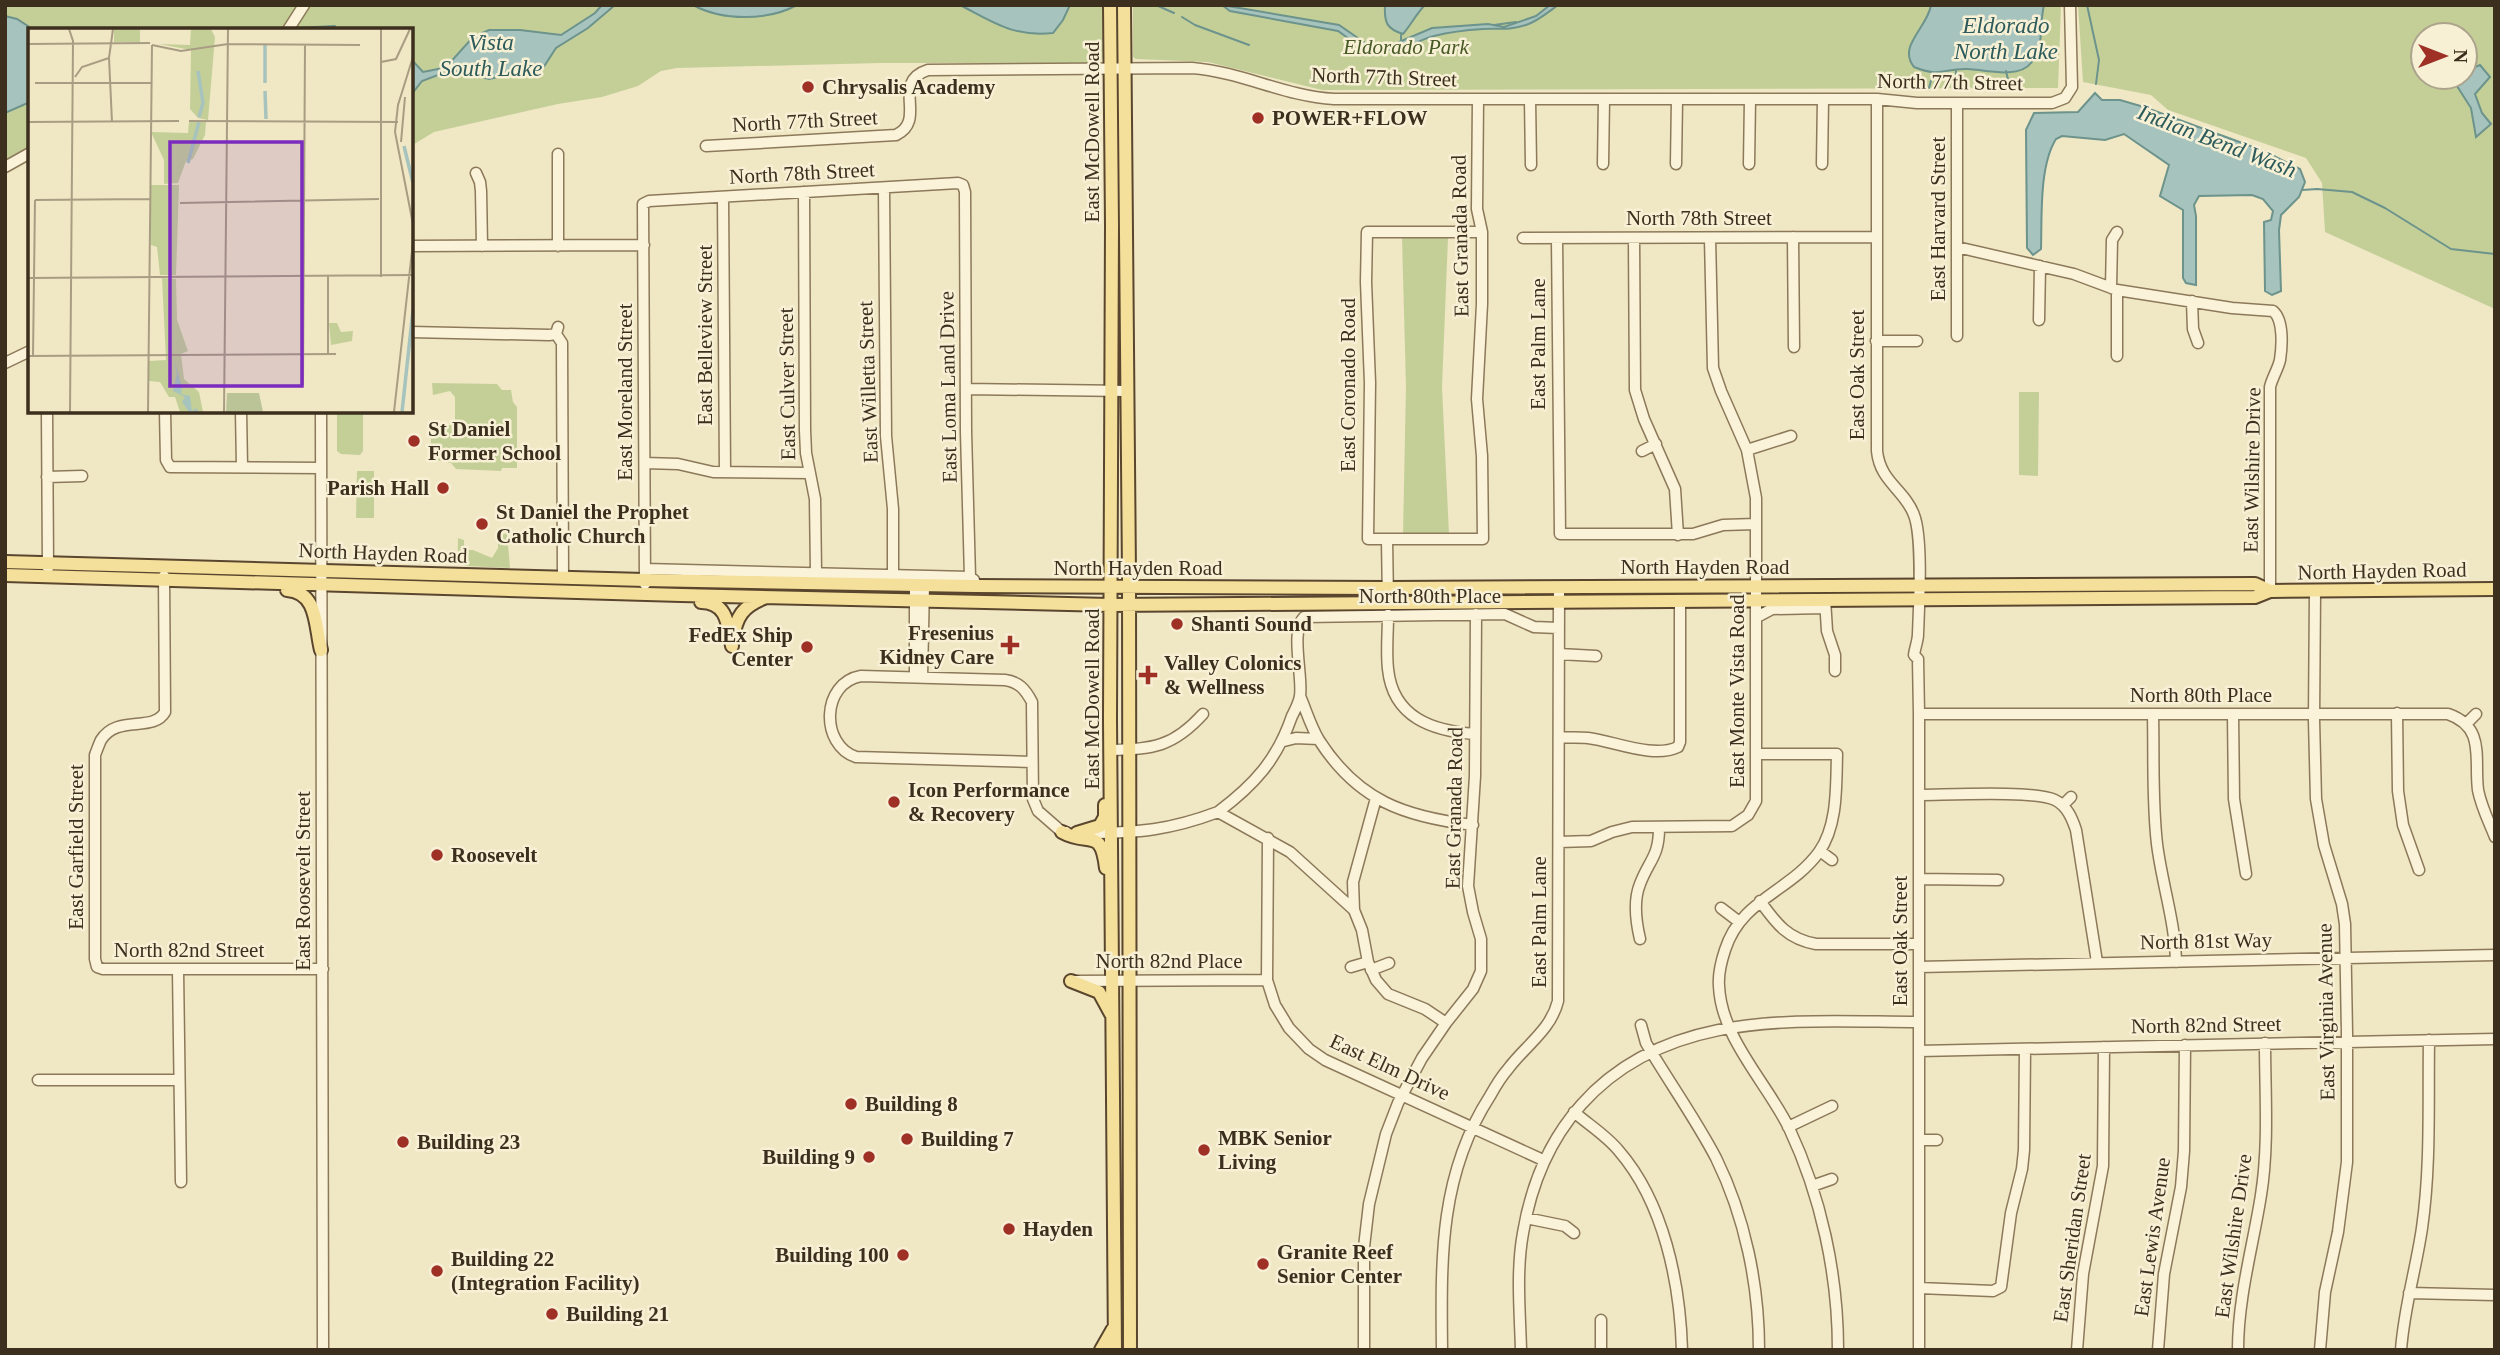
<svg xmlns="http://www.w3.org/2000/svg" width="2500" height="1355" font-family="Georgia,serif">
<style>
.green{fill:#c4cf98;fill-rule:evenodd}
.water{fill:#a7c3bd;stroke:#6c938c;stroke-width:2}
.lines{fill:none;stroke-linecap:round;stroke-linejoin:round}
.stream{stroke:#6c938c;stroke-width:2}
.minor-casing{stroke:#8c795a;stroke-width:13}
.major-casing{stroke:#5a462e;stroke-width:16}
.minor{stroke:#faf3d9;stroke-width:10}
.major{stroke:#f5e09b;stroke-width:12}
.poi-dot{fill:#9f3026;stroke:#f7f0d5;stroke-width:2.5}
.labels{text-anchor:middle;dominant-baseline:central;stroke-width:5;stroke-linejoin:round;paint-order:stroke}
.park-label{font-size:21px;font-style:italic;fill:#475924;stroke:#f7f0d5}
.street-label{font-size:21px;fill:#3c2f1e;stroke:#f7f0d5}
.poi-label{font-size:21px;font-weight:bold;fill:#3c2f1e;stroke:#f7f0d5;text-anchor:start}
.water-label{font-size:23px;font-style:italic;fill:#2d5b5c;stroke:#f7f0d5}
.inset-river{fill:none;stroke:#a7c3bd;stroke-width:3.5}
.inset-road{fill:none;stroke:#a89d82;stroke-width:2}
.view{fill:#7b2cbf;fill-opacity:0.15;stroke:#7b2cbf;stroke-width:3.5}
.inset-edge{fill:none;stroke:#3c2f1e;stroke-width:3.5}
</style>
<rect width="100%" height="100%" fill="#f0e7c5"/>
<path class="green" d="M5,5H1104V57L1099,63H881L677,68L661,71L638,86L602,97L558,104L434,132L411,146V30H30V147L5,161Z
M1133,5H2061L2058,88L1322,90L1208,62L1136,59L1133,57Z
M2078,5H2495V309L2325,232L2322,183L2306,158L2168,110L2151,95L2083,82ZM2423,35H2465V77H2423Z
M1402,238H1448L1442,387L1449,534H1403L1406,386Z
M432,383L497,384L502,390H511L513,402L517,407V468H502L501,471L456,469L451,463L432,459L430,454L432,425H455V397L450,391L433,395Z
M2019,392H2039L2038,476L2019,475Z
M337,411H363V451L360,455L341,454L337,451Z
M357,471H374V518H356Z
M507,533L510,568L466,566C456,561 458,547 458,538L464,540V550H473L492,558L498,548V536Z"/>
<path class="water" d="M602,5H615L588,28L556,48L543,68L489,79L451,70L422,81L411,95V59L423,72L443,68L448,65L473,37L489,30H520L561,35L595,13Z
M693,5H797C768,21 722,21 693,5Z
M960,5H1070L1063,20L1053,33C1013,37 995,23 960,5Z
M1222,5L1339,25L1368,45L1359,46L1338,31L1230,11Z
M1385,5H1425C1416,14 1411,25 1403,34C1387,29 1384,23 1385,5Z
M1550,5H1558C1547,13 1538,21 1526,25C1507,31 1500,28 1483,29C1467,30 1450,32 1434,36C1417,40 1394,57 1378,47L1379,44L1392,45L1432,28L1488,24L1504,27L1536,16Z
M1931,5H2044C2039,25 2045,46 2031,63C2019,79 1985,70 1968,69C1944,68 1941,78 1914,67C1897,46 1928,27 1931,5Z
M5,16L17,19L34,30H30V102L5,113Z
M2480,65L2490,77L2475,94L2482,113L2491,124L2476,137L2471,108L2457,86L2459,77H2465V71Z
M2095,93L2102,100H2120L2144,107L2264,151L2300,169L2305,182L2299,197L2281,215L2279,230L2281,291L2272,295L2265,291L2264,222L2271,220L2273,211L2263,199L2252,195L2199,196L2194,205L2196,216V285L2186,283L2183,278V210L2160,196L2169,165L2124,134L2105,140L2062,136L2056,139C2039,166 2042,217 2041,249L2033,255L2027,248L2026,130L2034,113L2078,112Z"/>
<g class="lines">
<path class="stream" d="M1156,5L1174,13
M2087,5L2099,60L2096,84
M1182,17L1195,25L1249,45
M1494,25L1516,22
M296,28L335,26
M1401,35V41
M1956,71V88
M2006,71L2010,88
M1929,88L1933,73
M2302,190L2317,189L2352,192L2385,208L2451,249L2495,254"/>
<g class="minor-casing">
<path id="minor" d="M288,30L304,5
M1478,99L1477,209L1482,232V304L1477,399L1482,456L1483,539H1368L1370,383L1366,282L1367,232H1482
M1530,99L1531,165
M1877,99V451C1880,482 1905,490 1914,515C1923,538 1919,607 1918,634C1918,641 1915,647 1914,655L1918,659L1919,714V1350
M1957,103V336
M706,146L896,135C928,120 890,82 928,70L1192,68C1242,72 1284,96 1334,99H1877L1917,103H2052L2065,98L2072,87L2070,5
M558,154V246
M1603,164L1604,99
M1676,164L1677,99
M1749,164L1750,99
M1822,164L1823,99
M5,167L30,153
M476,173L480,182L481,191L482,246
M884,188L886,436L893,509V575
M804,192L805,430L806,453L815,499L816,573
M723,197L725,472
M1793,237L1794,347
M1523,238L1876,237
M1557,238L1560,534H1693L1723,525L1756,524
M1634,238L1635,390L1644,419L1675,489L1678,535
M411,246L644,245
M1957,247L2074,274L2117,290L2232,308L2273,311C2284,320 2282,347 2280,360C2278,369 2272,378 2270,387V591
M2111,288L2112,240L2117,232
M2192,301L2193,329L2198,343
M2039,320L2040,266
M411,332L549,335L556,334L558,327
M556,334L562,343L563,577
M1876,341H1917
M2117,356V290
M5,363L30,351
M966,389L1127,391
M47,411L48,568
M165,411L166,460L170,467L321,468
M241,411L242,467
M321,411L323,1350
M1747,450L1791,436
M1642,451L1656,444
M645,463L678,464L713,472L809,473
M47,477L82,476
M1387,539L1388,602
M645,569L970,577
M164,576L165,712C153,733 117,714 101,740C99,744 97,750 95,755V959L97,967L103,969H323
M645,584L643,204L649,201L958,183L963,185L965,192L966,432L970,577L974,580L975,586
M2315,591L2314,720L2316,799L2324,845L2342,904L2345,924L2347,1033V1162L2338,1232L2325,1292L2320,1350
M1825,599L1827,631L1835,655V671
M1388,615C1388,633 1386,651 1388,669C1393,718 1433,731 1475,734
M1757,617L1772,609L1825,608
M1559,654L1596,656
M915,677V585
M922,677L924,585
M1300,696C1306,710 1311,727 1319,740C1358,801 1405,817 1473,825
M2397,713L2398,791L2403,825L2419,870
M1919,714H2448C2486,727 2474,759 2478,790C2481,806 2489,822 2495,837
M2153,714C2154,758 2152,801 2157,844C2162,884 2175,921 2176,962
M2233,714L2234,799L2246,874
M2466,724L2476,714
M1559,737C1569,738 1579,737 1588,738C1614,741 1653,759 1678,747L1680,742V601
M1284,741L1296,738L1318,739
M1111,750C1153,749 1173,747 1203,714
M1757,754H1837C1836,786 1838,825 1819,852C1790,892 1741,899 1725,950C1721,962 1718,974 1719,986C1721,1038 1767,1083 1789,1128C1821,1196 1838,1274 1838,1350
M1032,762L856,757C820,745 821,683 861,676L1005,680C1019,682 1025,689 1032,702L1033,799L1038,811L1062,832H1066
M1919,795C1946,795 2034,790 2055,800C2067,806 2072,818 2076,830L2097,962
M1376,798L1353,882L1354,910L1362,930L1368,962L1376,980L1388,994L1425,1009L1446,1023
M2063,805L2071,797
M1218,812C1254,785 1277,760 1292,716C1295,710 1299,703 1300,696C1303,676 1290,631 1304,617L1505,614L1534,627L1558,628
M1088,833C1138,833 1170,830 1218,812L1290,852L1354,910
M1268,838L1267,980L1275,1005L1289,1028L1309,1049L1325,1060L1543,1160
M1559,842L1591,841L1612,832L1632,827L1732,826L1748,815L1756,801V498L1747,450L1721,391L1713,368L1710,238
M1820,851L1832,860
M1919,879L1998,880
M1760,901C1776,923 1787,939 1816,944H1919
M1721,908L1738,921
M1640,939C1636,922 1633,901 1640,884C1649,860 1659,857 1659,828
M1351,967L1368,962
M1919,967L2495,955
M178,970L181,1182
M1371,970L1389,963
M1075,981L1267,980
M1641,1025L1646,1043C1669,1082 1695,1118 1716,1158C1745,1217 1759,1285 1759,1350
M1919,1051L2495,1039
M38,1080H179
M1574,1112C1589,1125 1607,1136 1619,1151C1664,1203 1680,1283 1682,1350
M1788,1127L1832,1106
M1919,1140H1937
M1812,1186L1832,1179
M1526,1218L1565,1226L1574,1233
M1919,1288L1993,1291L2001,1287L2011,1213L2022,1169L2024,1150L2025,1049
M2409,1293L2495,1295
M1601,1320V1350
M1364,1350V1247L1369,1204L1386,1134L1398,1103L1422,1058L1446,1023L1473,989L1481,971V939L1473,912L1468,886L1475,776L1476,614
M1442,1350C1441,1259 1439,1175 1490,1096C1495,1087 1501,1077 1508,1069C1525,1046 1551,1030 1558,1001L1559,587
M1521,1350C1520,1312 1516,1271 1523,1233C1531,1185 1549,1141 1581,1105C1668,1007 1801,1022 1919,1022
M2077,1350L2083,1274L2103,1166L2104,1047
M2158,1350L2164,1274L2181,1187L2184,1151L2185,1045
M2238,1350C2238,1297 2253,1246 2261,1195C2269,1145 2265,1093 2265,1043
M2401,1350C2404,1308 2416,1269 2422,1228C2431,1165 2428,1102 2429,1040"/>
</g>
<g class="major-casing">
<path id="major" d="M1110,5L1112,225L1110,719L1115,1350
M1124,5L1129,575L1130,1350
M5,562L645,580L975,586L1388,588L2255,584L2270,591
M5,575L681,595L1110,605L2255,597L2270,591L2495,589
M287,590C318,592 315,626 321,650
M701,602C727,602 728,624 732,646
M733,638C736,617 743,606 764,598
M1062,832C1089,847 1101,826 1106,868
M1077,833L1100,826L1105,817V805
M1071,981L1099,992L1111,1014
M1101,1350L1113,1329"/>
</g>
<use href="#minor" class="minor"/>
<use href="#major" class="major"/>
</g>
<g class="poi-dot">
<circle cx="808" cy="87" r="7"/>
<circle cx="1258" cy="118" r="7"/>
<circle cx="414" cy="441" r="7"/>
<circle cx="443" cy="488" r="7"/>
<circle cx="482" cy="524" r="7"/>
<circle cx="1177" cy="624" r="7"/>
<path d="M1006.5 634.5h7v7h7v7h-7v7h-7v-7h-7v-7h7z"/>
<circle cx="807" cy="647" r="7"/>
<path d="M1144.5 664.5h7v7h7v7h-7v7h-7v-7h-7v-7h7z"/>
<circle cx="894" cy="802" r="7"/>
<circle cx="437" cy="855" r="7"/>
<circle cx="851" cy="1104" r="7"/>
<circle cx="907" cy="1139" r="7"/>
<circle cx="403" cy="1142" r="7"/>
<circle cx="1204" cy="1150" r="7"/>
<circle cx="869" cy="1157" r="7"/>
<circle cx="1009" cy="1229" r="7"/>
<circle cx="903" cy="1255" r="7"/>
<circle cx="1263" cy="1264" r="7"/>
<circle cx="437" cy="1271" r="7"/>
<circle cx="552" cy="1314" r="7"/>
</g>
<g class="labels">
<g class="park-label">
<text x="1406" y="47">Eldorado Park</text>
</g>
<g class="street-label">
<text transform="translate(1384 77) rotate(2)">North 77th Street</text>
<text transform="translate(1950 82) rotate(1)">North 77th Street</text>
<text transform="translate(805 121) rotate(-3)">North 77th Street</text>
<text transform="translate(1092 132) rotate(-90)">East McDowell Road</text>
<text transform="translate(802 173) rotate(-3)">North 78th Street</text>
<text x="1699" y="218">North 78th Street</text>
<text transform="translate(1938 219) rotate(-90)">East Harvard Street</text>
<text transform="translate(1460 236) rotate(-91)">East Granada Road</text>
<text transform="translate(705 335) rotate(-90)">East Belleview Street</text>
<text transform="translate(1538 344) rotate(-90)">East Palm Lane</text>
<text transform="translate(1857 375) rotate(-90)">East Oak Street</text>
<text transform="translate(868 382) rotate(-92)">East Willetta Street</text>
<text transform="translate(787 384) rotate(-91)">East Culver Street</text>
<text transform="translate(1348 385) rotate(-90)">East Coronado Road</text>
<text transform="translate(948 387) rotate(-91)">East Loma Land Drive</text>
<text transform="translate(625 392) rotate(-90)">East Moreland Street</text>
<text transform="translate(2252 470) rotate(-89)">East Wilshire Drive</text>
<text transform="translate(383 553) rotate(2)">North Hayden Road</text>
<text x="1705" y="567">North Hayden Road</text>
<text x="1138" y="568">North Hayden Road</text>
<text transform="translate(2382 571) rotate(-1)">North Hayden Road</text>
<text x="1430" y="596">North 80th Place</text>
<text transform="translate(1737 691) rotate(-90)">East Monte Vista Road</text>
<text x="2201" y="695">North 80th Place</text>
<text transform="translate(1092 699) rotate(-90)">East McDowell Road</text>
<text transform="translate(1454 808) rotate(-89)">East Granada Road</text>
<text transform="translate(76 847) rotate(-90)">East Garfield Street</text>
<text transform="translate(303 881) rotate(-90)">East Roosevelt Street</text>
<text transform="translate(1539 922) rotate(-90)">East Palm Lane</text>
<text transform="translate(1900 941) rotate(-90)">East Oak Street</text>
<text transform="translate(2206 941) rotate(-1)">North 81st Way</text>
<text x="189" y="950">North 82nd Street</text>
<text x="1169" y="961">North 82nd Place</text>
<text transform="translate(2326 1012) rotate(-91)">East Virginia Avenue</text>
<text transform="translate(2206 1025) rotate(-1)">North 82nd Street</text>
<text transform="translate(1390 1067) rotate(25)">East Elm Drive</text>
<text transform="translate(2233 1236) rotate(-82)">East Wilshire Drive</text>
<text transform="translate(2152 1237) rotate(-82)">East Lewis Avenue</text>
<text transform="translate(2072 1238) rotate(-82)">East Sheridan Street</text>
</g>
<g class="poi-label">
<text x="822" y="87">Chrysalis Academy</text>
<text x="1272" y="118">POWER+FLOW</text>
<text x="428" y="429">St Daniel<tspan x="428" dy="24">Former School</tspan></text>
<text x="429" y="488" text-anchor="end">Parish Hall</text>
<text x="496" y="512">St Daniel the Prophet<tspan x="496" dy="24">Catholic Church</tspan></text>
<text x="1191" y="624">Shanti Sound</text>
<text x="994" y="633" text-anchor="end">Fresenius<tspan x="994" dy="24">Kidney Care</tspan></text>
<text x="793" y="635" text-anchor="end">FedEx Ship<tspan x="793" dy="24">Center</tspan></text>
<text x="1164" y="663">Valley Colonics<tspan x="1164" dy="24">&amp; Wellness</tspan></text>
<text x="908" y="790">Icon Performance<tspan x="908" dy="24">&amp; Recovery</tspan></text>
<text x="451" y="855">Roosevelt</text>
<text x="865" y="1104">Building 8</text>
<text x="1218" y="1138">MBK Senior<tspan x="1218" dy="24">Living</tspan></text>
<text x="921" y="1139">Building 7</text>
<text x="417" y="1142">Building 23</text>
<text x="855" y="1157" text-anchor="end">Building 9</text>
<text x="1023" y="1229">Hayden</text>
<text x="1277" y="1252">Granite Reef<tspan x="1277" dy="24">Senior Center</tspan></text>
<text x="889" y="1255" text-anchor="end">Building 100</text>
<text x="451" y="1259">Building 22<tspan x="451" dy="24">(Integration Facility)</tspan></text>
<text x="566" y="1314">Building 21</text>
</g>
<g class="water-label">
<text x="2006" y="25">Eldorado<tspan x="2006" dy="26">North Lake</tspan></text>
<text x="491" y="42">Vista<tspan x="491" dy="26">South Lake</tspan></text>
<text transform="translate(2217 141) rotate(21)">Indian Bend Wash</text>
</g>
</g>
<g transform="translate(28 28)">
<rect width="385" height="385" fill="#f0e7c5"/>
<path d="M86,1H112V14H86ZM163,1H183L187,9L180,92L170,90L162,81L163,22L131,16L162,17ZM161,94H178L177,107L165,131L158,133L150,155L136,156V132L123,104L160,105ZM123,157H151L148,247H132L129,219L123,217ZM134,250L148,251L149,292L160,323L153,326L156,351L171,364L175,384H152L147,369H141L132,354L121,353V333L138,332ZM301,295H309L313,304L325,303L324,313L303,317Z" fill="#c4cf98"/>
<path d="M199,365H231L235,384H198Z" fill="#bbc497"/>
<path d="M146,332L154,359L153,366L162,368L164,383L168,380L171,384H161L154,374L157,369L145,363L149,346Z" fill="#a7c3bd"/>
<path class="inset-river" d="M237,17V55M170,43L175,75L171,89M237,63L238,91M376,118L385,155M160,135L171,94M374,384L385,282"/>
<path class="inset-road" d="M41,1L45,13L42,384M0,16L122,15M200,16L332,17M124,17L153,23L200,16M385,29L370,77L367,104L385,196M81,30L84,94M353,34L368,31L382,1M47,49L54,39L81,30L85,1M7,55H123M161,93L370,94M0,94L151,93M373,114L377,69M7,172L123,171M152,175L351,171M353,249V1M0,250L384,247M300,326V248M0,328L308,326M5,328L7,172M275,357L277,16M120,384L124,17M196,384L200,1M366,384L385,214"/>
<path class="view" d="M142,114H274V358H142Z"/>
<rect width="385" height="385" class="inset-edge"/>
</g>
<rect width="2500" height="1355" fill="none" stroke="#3c2f1e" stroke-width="14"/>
<g transform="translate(2444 56) rotate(90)"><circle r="33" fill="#f7f0d5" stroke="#aca38c" stroke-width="2"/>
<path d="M0-5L12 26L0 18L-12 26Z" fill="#9f3026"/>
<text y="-10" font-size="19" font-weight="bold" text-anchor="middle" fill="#3c2f1e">N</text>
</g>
</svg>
